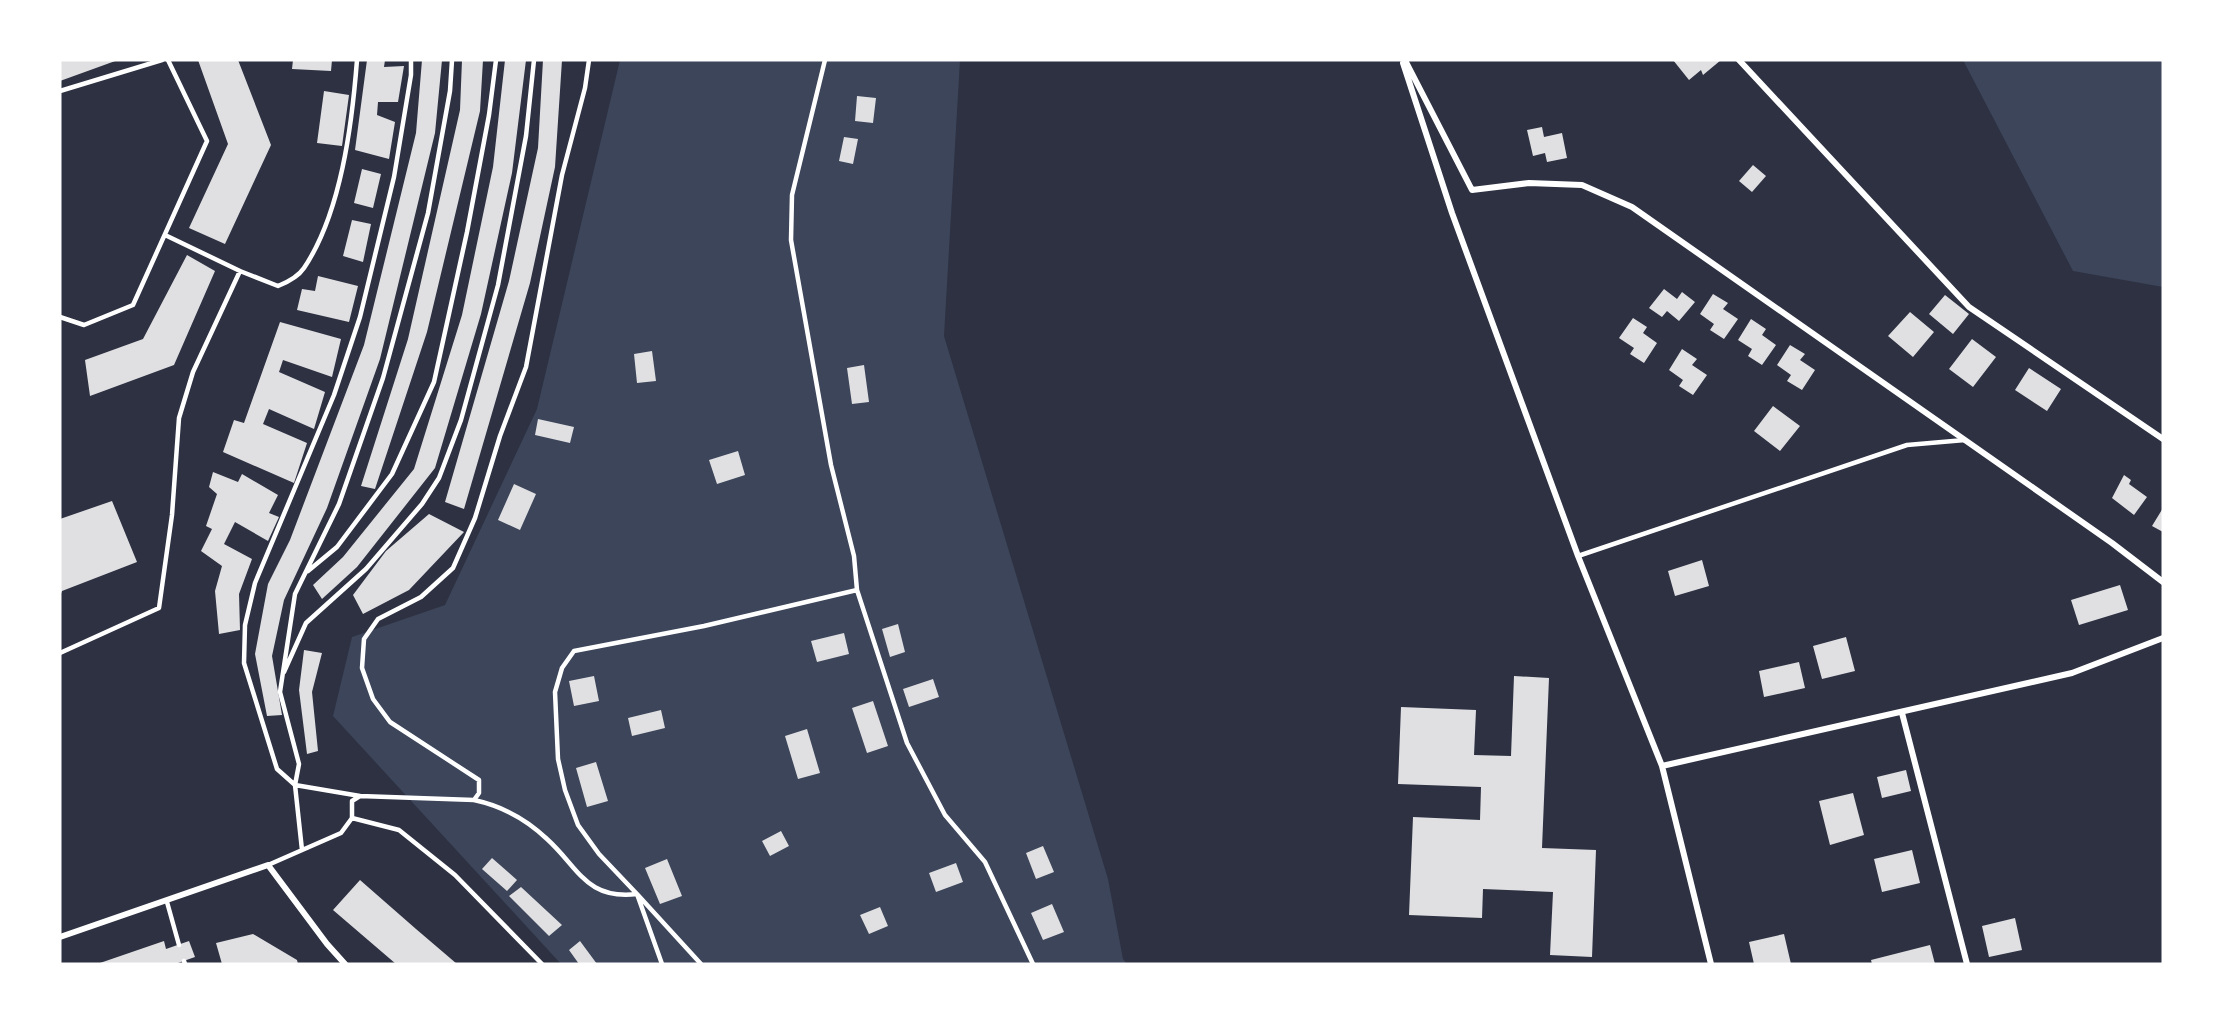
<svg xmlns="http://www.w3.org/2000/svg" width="2223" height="1024" font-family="'Times New Roman',serif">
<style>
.green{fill:#3c4559}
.building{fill:#e0e0e3}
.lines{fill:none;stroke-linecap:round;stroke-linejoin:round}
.service{stroke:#fff;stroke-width:4.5}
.minor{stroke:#fff;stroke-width:6}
</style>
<rect width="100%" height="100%" fill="#2d3142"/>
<path class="green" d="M620,60H960L944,336L1108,879L1123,959L1127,964H561L333,716L352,637L445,605L537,409Z
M1963,60H2163V287L2073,271Z"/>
<path class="building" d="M60,60H118L60,81Z
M198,60H238L271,145L225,244L189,228L228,144Z
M293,60H332L331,71L292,69Z
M367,60H385L384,67L404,66L398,102H378L377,115L395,122L389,159L355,150Z
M422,60H442L435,133L380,359L327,508L284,600L272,656L282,715L267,716L255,654L268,584L290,540L364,345L416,133Z
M462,60H483L480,111L427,332L375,489L361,486L408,339L460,110Z
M505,60H526L512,173L481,314L435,468L357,567L322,599L313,585L343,557L414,469L462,315L493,167Z
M543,60H562L555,167L530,283L464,509L445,502L509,281L538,148Z
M1673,60H1721L1703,75L1701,70L1689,80Z
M324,91L349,95L342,146L317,143Z
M857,96L876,98L873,123L855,121Z
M1542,127L1544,137L1562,133L1567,158L1547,162L1545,153L1533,156L1527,130Z
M844,137L858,139L853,164L839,161Z
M1753,165L1766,176L1752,192L1739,181Z
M362,169L381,174L373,208L354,203Z
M352,220L371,224L363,262L343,256Z
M187,255L215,271L174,365L90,396L85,360L143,339Z
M318,276L358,286L349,322L297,310L302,289L315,291Z
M1664,289L1677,299L1682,292L1695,302L1679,321L1667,311L1662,317L1649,308Z
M1713,294L1728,303L1723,309L1738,319L1724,339L1710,330L1714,324L1700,314Z
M1945,295L1969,314L1953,334L1929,314Z
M1910,312L1934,332L1913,357L1888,336Z
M1633,318L1647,327L1643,333L1657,343L1644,363L1630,354L1634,348L1619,338Z
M1751,319L1766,329L1762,335L1776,345L1762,365L1748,356L1752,349L1738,340Z
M280,322L341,339L332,377L283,360L279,372L325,392L314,429L269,409L263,424L307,443L294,483L223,452L234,420L244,423Z
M1972,339L1996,357L1973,387L1949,369Z
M1790,345L1805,354L1800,360L1815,370L1802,390L1787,381L1791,375L1777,365Z
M1682,349L1697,359L1692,365L1707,375L1693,395L1679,386L1683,380L1669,370Z
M652,351L656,381L637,383L634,354Z
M864,365L869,402L852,404L847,368Z
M2029,368L2061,389L2047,411L2015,390Z
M1773,406L1800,426L1780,451L1754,431Z
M538,419L574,427L570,443L535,435Z
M738,451L745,475L717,484L709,460Z
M213,472L238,482L242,474L278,495L269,513L279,517L268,541L235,522L224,544L252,559L239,594L240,630L219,634L215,591L222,566L201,551L212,529L206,526L217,494L209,487Z
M2124,475L2131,480L2129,484L2147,497L2134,515L2112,498Z
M514,484L536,494L520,530L498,520Z
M112,501L137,562L62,591L60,596V519Z
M2163,508V532L2152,526Z
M429,514L464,532L409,590L363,614L353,595L386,551Z
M1702,560L1709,586L1675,596L1668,571Z
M2120,585L2128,610L2079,625L2071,600Z
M898,624L905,652L890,657L882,629Z
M844,633L849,654L817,662L811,641Z
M1846,637L1855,671L1822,679L1813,646Z
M304,650L322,653L312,692L318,751L307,754L299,690Z
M1799,662L1805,688L1764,697L1759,671Z
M594,676L599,701L574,706L569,681Z
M1514,676L1549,678L1542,848L1596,850L1592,957L1550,955L1553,892L1483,889L1482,918L1409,915L1413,817L1480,820L1481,787L1398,784L1401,707L1476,710L1474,755L1511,756Z
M933,679L939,697L909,707L903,689Z
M873,701L888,746L867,753L852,708Z
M661,710L665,728L632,736L628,718Z
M807,729L820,773L798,779L785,736Z
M596,762L608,801L587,807L576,768Z
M1906,770L1911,791L1882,798L1877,777Z
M1853,793L1864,835L1830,845L1819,801Z
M781,831L789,846L770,856L762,841Z
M1043,846L1054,872L1036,879L1026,853Z
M1912,850L1920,883L1882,892L1874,859Z
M492,858L517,880L507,891L482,869Z
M667,859L682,896L660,904L645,868Z
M956,863L963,882L936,892L929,873Z
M360,880L416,929L457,964H396L333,910Z
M521,887L562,925L549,936L509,896Z
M1052,904L1064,932L1043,940L1031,913Z
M880,907L888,926L869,934L860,915Z
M2015,918L2022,950L1989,957L1982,926Z
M253,934L297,960L298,964H222L216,943Z
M1784,934L1791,964H1754L1749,942Z
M164,941L166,949L189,941L195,957L175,964H97Z
M580,941L597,964H579L569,950Z
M1930,945L1935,964H1872L1871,960Z"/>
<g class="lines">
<path class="service" d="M60,91L162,60
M165,235L240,271
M60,317L84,325L133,305L207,141L168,60
M1578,556L1907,445L1965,440
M308,571L337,547L392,474L434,382L467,232L489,115L496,60
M857,590L907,743L945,815L985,862L1033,964
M60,653L159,608L172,515L179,418L193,372L240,271L278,286C288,282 298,277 304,268C341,213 352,125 357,60
M284,672L306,623L366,569L422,504L439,478L461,420L498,285L526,136L534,60
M360,796L295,785L277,769L244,663L245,625L255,583L334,395L360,317L394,177L411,75V60
M474,800L479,793V780L390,722L373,699L362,668L364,639L378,619L421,597L453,568L475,518L500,436L526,367L562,175L585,88L589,60
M352,818L399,830L455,875L542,964
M302,850L295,785L299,764L280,692L295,594L339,504L383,378L428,213L450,91L452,60
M268,865L341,833L352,818V801L360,796L474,800C502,806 526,819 547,839C579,868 586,900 637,894L701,964
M167,902L179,945
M184,961L185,964
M662,964L637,894L599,854L578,825L565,790L558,759L555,692L562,668L574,651L704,626L857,590L854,556L831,465L791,240L792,195L825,60"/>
<path class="minor" d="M1405,60L1472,190L1529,183L1582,185L1632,207L2112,543L2163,582
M1739,60L1969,307L2163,439
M1403,63L1452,213L1578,556L1662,766L1711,964
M1902,713L1967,964
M1662,766L2072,673L2163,638
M60,937L268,865L327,944L345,964"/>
</g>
<rect width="2223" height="1024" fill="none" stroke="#ffffff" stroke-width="123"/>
</svg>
